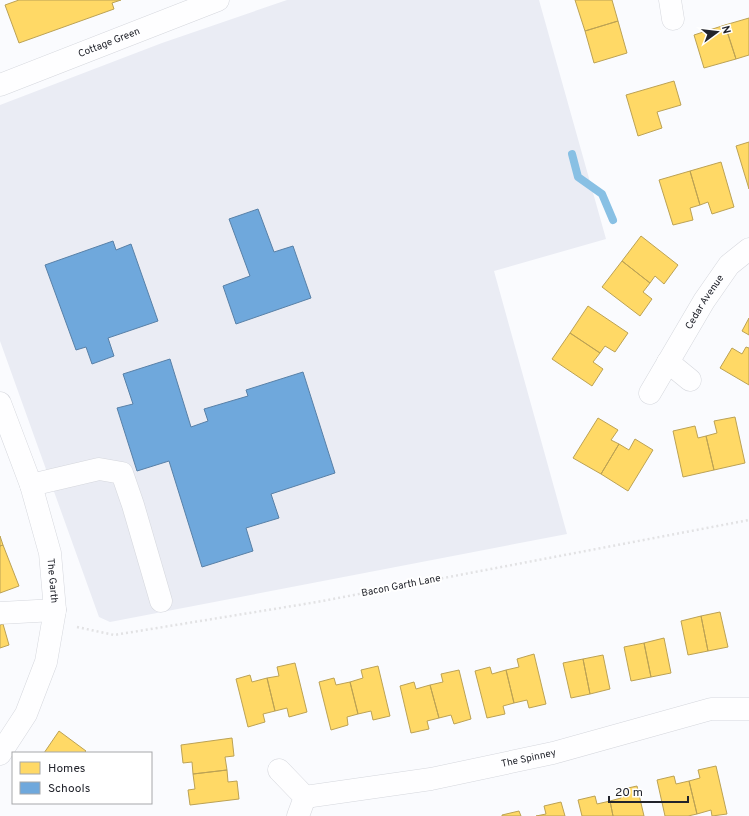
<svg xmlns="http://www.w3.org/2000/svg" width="749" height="816" font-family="Overpass,sans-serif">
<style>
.built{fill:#eaecf4}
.homes{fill:#ffd966;stroke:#bca254}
.schools{fill:#6fa8dc;stroke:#5880a7}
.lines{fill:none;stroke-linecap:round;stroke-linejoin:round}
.stream{stroke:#88c0e4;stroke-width:8}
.minor-casing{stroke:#d5d7dd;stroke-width:23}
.path{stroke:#e2e2e4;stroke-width:2.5;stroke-dasharray:2 3;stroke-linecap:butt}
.minor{stroke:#fefeff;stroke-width:22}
.labels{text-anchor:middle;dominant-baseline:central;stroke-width:4;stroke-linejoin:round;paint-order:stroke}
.street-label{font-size:10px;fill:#21232b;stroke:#fff}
</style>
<rect width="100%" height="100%" fill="#fafbfe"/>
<path class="built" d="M287,0H539L606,239L494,271L567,534L110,622L99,617L0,341V105L162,43Z"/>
<path class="homes" d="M19,0H121L112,3L114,9L19,43L5,5Z
M575,0H612L618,21L585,31Z
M749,18V55L736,59L725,25Z
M618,21L627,53L594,63L585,31Z
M725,25L736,59L704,68L694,35Z
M674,81L681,105L657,112L662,128L638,136L626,95Z
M749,142V189L736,146Z
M721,162L734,207L712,214L708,202L700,205L690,171Z
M690,171L700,205L690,208L693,220L673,225L659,180Z
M641,236L678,265L664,284L655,276L650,283L622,261Z
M622,261L650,283L643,292L652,299L640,316L602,287Z
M588,306L628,333L615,352L605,346L600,353L570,333Z
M749,318V335L742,331Z
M570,333L600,353L593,362L603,369L592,386L552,359Z
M746,347L749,348V385L720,368L732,348L742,354Z
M735,417L745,463L714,470L706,436L717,433L714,421Z
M598,418L618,430L611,440L619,444L601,474L573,458Z
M695,426L698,438L706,436L714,470L683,477L673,431Z
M635,439L653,450L628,491L601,474L619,444L629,450Z
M0,536L3,545L0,546Z
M3,545L19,586L0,593V546Z
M720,612L728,647L708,651L701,616Z
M701,616L708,651L688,655L681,621Z
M3,624L9,645L0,648V625Z
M664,638L671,673L651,677L644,643Z
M644,643L651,677L631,681L624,647Z
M534,654L546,704L529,708L527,700L514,703L506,670L519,667L517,659Z
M603,655L610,689L590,694L583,659Z
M583,659L590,694L571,698L563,663Z
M295,663L307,712L289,717L287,708L275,711L267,678L279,676L277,667Z
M378,666L390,716L373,720L371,711L358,714L350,682L363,678L361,670Z
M490,667L492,674L506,670L514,703L503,706L505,714L487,718L475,671Z
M459,670L471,719L454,724L451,715L439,718L430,685L443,682L441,674Z
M250,675L252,682L267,678L275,711L263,714L265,722L248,727L236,679Z
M334,678L336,685L350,682L358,714L347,717L348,725L331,730L319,682Z
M414,682L416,689L430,685L439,718L427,721L429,729L411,733L400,686Z
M59,731L86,751L84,753H44Z
M232,738L234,756L225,757L227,770L193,774L192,762L183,763L181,745Z
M716,766L727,814L712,816L711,810L697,814L689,781L700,778L698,770Z
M227,770L228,782L237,781L239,799L190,805L188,790L195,789L193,774Z
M674,776L676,784L689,781L697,814L688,816H665L657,780Z
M637,786L644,816H613L610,801L621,798L619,790Z
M595,796L597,804L610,801L613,816H582L578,800Z
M561,802L565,816H536L546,814L544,806Z
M519,811L521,816H502V815Z"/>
<path class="schools" d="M258,209L274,252L293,246L311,298L236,324L223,286L250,276L229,219Z
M113,241L116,250L131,244L158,321L108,338L114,356L92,364L86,347L76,350L45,265Z
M170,359L191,427L208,421L204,409L248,396L246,390L303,372L335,473L271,494L279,518L246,528L253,551L202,567L169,461L137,471L117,408L133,404L123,374Z"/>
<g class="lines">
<path class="stream" d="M572,154L578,177L602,194L613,220"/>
<g class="minor-casing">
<g id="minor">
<path d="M670,0L673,19"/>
<path id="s1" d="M0,85L218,0"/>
<path d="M668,362L690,380"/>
<path id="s2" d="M650,393L704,301L729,265L749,249"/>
<path id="s3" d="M0,403L31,485L50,553L55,610L46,662L26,714L0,754"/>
<path d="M31,485L99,469L122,473L133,505L161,601"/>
<path d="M0,613L55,610"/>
<path d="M279,770L305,797L298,816"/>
<path id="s4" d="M305,797L431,779L553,753L711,709H749"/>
</g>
</g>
<path class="path" d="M77,627L114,635L317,602L749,520"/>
<use href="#minor" class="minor"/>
</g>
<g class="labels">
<g class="street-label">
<text stroke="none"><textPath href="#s1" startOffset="117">Cottage Green</textPath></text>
<text stroke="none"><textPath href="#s2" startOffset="106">Cedar Avenue</textPath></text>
<text stroke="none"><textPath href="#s3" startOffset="186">The Garth</textPath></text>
<text transform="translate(401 586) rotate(-11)">Bacon Garth Lane</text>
<text stroke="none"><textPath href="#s4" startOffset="227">The Spinney</textPath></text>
</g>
</g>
<rect x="12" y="752" width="140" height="52" fill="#ffffff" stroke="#a6a7aa"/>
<rect x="20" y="762" width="20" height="12" fill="#ffd966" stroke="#a6a7aa"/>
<text x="48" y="772" font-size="12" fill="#21232b">Homes</text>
<rect x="20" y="782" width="20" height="12" fill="#6fa8dc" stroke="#a6a7aa"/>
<text x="48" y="792" font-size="12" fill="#21232b">Schools</text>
<g transform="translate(717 32) rotate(75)" stroke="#ffffff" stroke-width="3" paint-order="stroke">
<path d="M0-3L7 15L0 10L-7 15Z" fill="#21232b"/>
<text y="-6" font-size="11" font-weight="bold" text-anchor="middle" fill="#21232b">N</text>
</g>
<path d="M609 796v6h79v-6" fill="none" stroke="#21232b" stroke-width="2"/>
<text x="615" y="796" font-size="12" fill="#21232b" stroke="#ffffff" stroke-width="3" paint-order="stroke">20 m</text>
</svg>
